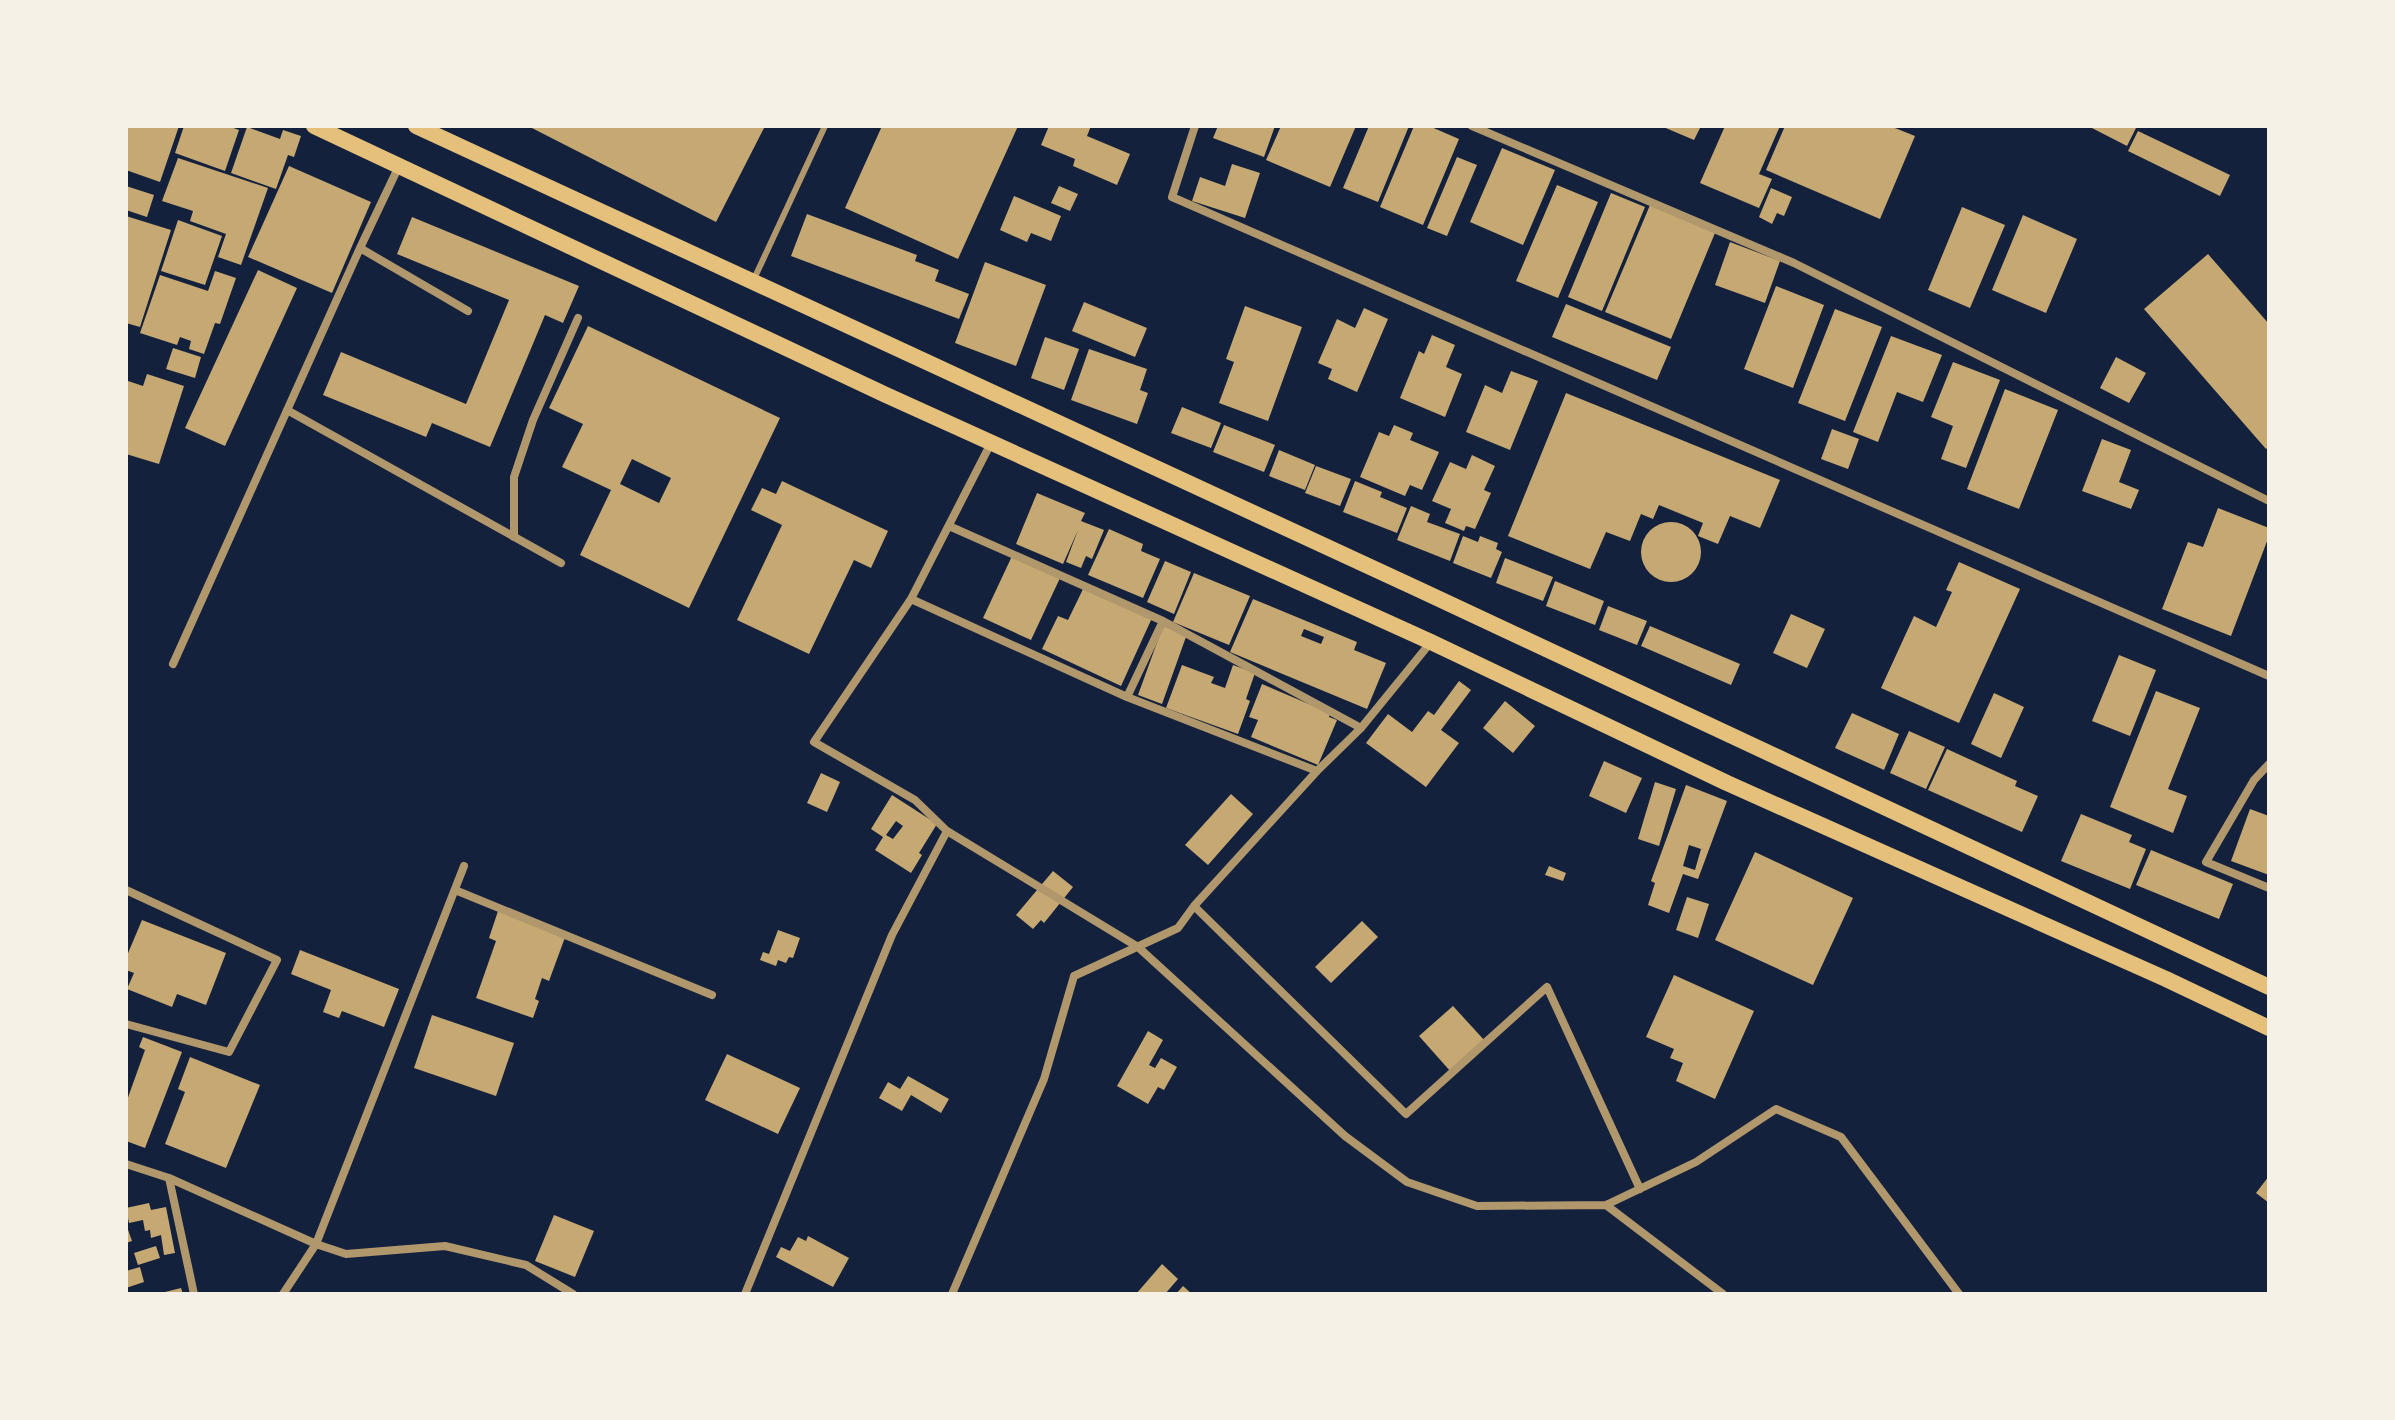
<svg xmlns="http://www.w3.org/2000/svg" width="2395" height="1420" font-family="'Titillium Web',sans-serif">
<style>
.building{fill:#c6a872;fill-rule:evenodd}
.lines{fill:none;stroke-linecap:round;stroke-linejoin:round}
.service{stroke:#b1986c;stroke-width:6}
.minor{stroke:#b1986c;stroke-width:8}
.secondary{stroke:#e5c07b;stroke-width:16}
</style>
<rect width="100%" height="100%" fill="#14213d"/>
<path class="building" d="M126,126H179L160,182L126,170Z
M184,126H228L239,130L225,171L175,153Z
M528,126H765L716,222Z
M882,126H1018L958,259L845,208Z
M1049,126H1091L1087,136L1130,154L1117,185L1073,166L1075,159L1041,145Z
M1218,126H1275L1264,157L1213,138Z
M1281,126H1356L1330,187L1266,160Z
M1369,126H1409L1378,202L1343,188Z
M1414,126H1429L1459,139L1423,225L1380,207Z
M1661,126H1701L1694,140Z
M1725,126H1780L1759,174L1772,179L1759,208L1700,183Z
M1785,126H1890L1915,136L1880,219L1766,170Z
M2088,126H2132L2136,128L2127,146Z
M247,127L280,139L283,130L301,136L294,157L288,155L276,189L231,173Z
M2138,131L2230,175L2220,196L2128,151Z
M1502,148L1555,170L1523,245L1470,222Z
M1457,157L1477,165L1447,236L1427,228Z
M178,158L268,188L241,265L218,257L226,234L190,221L193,211L162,201Z
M1232,164L1260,173L1245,218L1192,201L1200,177L1225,186Z
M289,166L371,202L332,293L248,257Z
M1557,185L1598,202L1558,298L1516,281Z
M126,186L154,195L147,217L126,210Z
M1059,186L1078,194L1070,211L1051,203Z
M1771,188L1792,197L1784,216L1777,213L1772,224L1759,217Z
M1611,193L1645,207L1602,311L1568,297Z
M1014,196L1061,216L1051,241L1031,233L1027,242L1000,230Z
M1650,205L1715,233L1671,339L1605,312Z
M1962,207L2005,225L1970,308L1928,290Z
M807,214L917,255L915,261L939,270L935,281L969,294L959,319L791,256Z
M2023,215L2077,239L2046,313L1992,290Z
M126,216L171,230L140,327L126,323Z
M412,217L579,286L563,323L545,315L490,447L432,423L426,437L323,395L341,352L466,404L509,300L397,254Z
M178,220L222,236L205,285L161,271Z
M1730,242L1780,261L1765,303L1715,285Z
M2208,254L2269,324V446L2266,449L2144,309Z
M985,262L1046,285L1016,366L955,343Z
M258,270L297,288L225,446L185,428Z
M215,271L236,278L220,324L215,323L204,354L189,349L191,341L180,337L177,345L140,333L160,275L208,291Z
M1776,286L1824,305L1793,388L1744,369Z
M1084,302L1147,328L1135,357L1072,331Z
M1566,304L1671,347L1657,380L1552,337Z
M1245,306L1302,327L1268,421L1219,403L1234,362L1226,359Z
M1364,308L1388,319L1357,392L1328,379L1332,369L1318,363L1337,319L1355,328Z
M1835,309L1882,327L1845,421L1798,403Z
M588,326L780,418L689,608L580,555L611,490L562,467L583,424L549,408ZM632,459L671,478L659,503L620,484Z
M1432,335L1455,345L1446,367L1462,374L1445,417L1400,398L1419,351L1424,354Z
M1891,336L1942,355L1923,402L1897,392L1878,442L1853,432Z
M1045,337L1079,349L1064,390L1031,378Z
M173,348L201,357L195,378L166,369Z
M1089,349L1147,369L1140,390L1148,393L1137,424L1071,400Z
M2116,357L2146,373L2129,403L2100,388Z
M1953,362L2000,380L1966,468L1941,459L1953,426L1931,417Z
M1511,371L1538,381L1510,450L1466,432L1485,385L1502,393Z
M147,374L184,386L159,464L126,454V387L128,381L143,386Z
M2005,389L2058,410L2019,509L1967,489Z
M1566,393L1780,480L1760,528L1730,516L1718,544L1698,536L1703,523L1659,505L1653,519L1641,514L1630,541L1606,532L1590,569L1508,536Z
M1182,407L1221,423L1211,448L1171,433Z
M1224,425L1275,445L1264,472L1213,452Z
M1394,425L1413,433L1410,440L1439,452L1422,490L1410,485L1405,496L1360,477L1379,432L1389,436Z
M1832,429L1859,439L1848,469L1821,459Z
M2102,439L2131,450L2119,482L2139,490L2131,509L2082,491Z
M1279,450L1315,465L1305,490L1269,476Z
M1472,455L1495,466L1484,490L1491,493L1475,529L1466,526L1464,531L1445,523L1451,509L1432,501L1450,462L1466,469Z
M1316,466L1351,479L1340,506L1305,493Z
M782,481L888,531L871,568L854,560L809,654L737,620L782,525L751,510L762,488L776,494Z
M1355,481L1382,492L1380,497L1407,508L1397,533L1343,512Z
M1037,493L1085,513L1081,521L1104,530L1092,559L1086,556L1081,568L1066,562L1078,530L1063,564L1016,544Z
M1411,506L1430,514L1427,522L1460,534L1450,561L1397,540Z
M2218,508L2269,528V536L2231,636L2162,609L2188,542L2203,547Z
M1641 552a30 30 0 1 1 60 0a30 30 0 1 1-60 0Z
M1109,529L1143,544L1141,551L1160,559L1143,598L1088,575Z
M1463,536L1478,542L1480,536L1498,543L1496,549L1502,552L1491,578L1453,563Z
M1012,556L1060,578L1031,640L983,618Z
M1505,558L1553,577L1543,601L1496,583Z
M1165,561L1191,572L1174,614L1147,602Z
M1959,562L2020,589L1959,723L1881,688L1914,616L1936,627L1952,592L1946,590Z
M1194,573L1250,596L1229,645L1173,622Z
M1555,581L1604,601L1595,625L1546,606Z
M1084,587L1152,618L1121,686L1042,649L1058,616L1068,620Z
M1253,599L1357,642L1354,650L1386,663L1367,709L1230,652ZM1304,629L1324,637L1321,644L1301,636Z
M1608,606L1647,621L1637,645L1599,630Z
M1791,614L1825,629L1807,668L1773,653Z
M1163,626L1187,634L1162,704L1138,695Z
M1650,626L1740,664L1731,685L1641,646Z
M2119,655L2156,670L2130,736L2092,721Z
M1182,665L1214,677L1211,683L1225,688L1233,665L1255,673L1246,699L1250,701L1238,734L1166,708Z
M1459,681L1471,690L1441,730L1459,743L1426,787L1366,743L1388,714L1412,732L1428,711L1434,715Z
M1262,684L1330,713L1329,717L1337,720L1318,765L1251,737L1258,720L1249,717Z
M2156,691L2200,708L2168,789L2187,796L2173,833L2110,807Z
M1994,693L2024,707L2001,758L1971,744Z
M1505,701L1535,726L1513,753L1483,728Z
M1852,713L1899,734L1884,770L1835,748Z
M1909,731L1945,747L1926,789L1890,773Z
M1947,749L2017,781L2015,786L2038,796L2022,832L1928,790Z
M1604,761L1642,778L1626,813L1589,796Z
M821,773L840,782L827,812L807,803Z
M1655,782L1676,789L1659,846L1638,839Z
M1686,785L1727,801L1698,879L1683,874L1669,913L1648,905L1655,883L1651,881ZM1689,845L1701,849L1695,870L1683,866Z
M1231,794L1253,814L1208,865L1185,845Z
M892,795L937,824L919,853L922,855L911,873L875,850L883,837L871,829ZM896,821L903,826L893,839L886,835Z
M2250,809L2269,816V875L2231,861Z
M2081,814L2132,835L2129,842L2146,849L2130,889L2061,861Z
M2151,850L2233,884L2219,919L2136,885Z
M1755,852L1853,898L1813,985L1715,940Z
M1549,866L1566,873L1563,881L1545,875Z
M1053,871L1073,887L1044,923L1041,920L1033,929L1016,915Z
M1687,897L1709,904L1698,938L1676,930Z
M499,908L567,932L549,981L542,978L535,999L539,1001L533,1018L476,998L496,941L489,938Z
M142,920L226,953L206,1005L177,994L172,1007L127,989L134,973L126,970V958Z
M1362,921L1378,937L1331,983L1315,967Z
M778,930L800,938L793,958L789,957L786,963L778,960L776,966L760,960L763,952L769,954Z
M300,950L399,989L384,1027L342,1011L339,1018L323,1012L331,990L291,974Z
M1674,975L1754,1011L1715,1099L1676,1081L1683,1063L1670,1058L1674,1049L1646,1037Z
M1453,1006L1485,1041L1451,1072L1419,1036Z
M432,1015L514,1043L496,1096L414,1068Z
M1148,1031L1163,1040L1149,1065L1155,1068L1161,1058L1177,1067L1164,1090L1158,1087L1148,1104L1117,1086Z
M143,1037L182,1052L145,1148L126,1141V1103L145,1050L139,1047Z
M727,1054L800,1088L778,1134L705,1100Z
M190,1057L260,1085L226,1168L165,1144L185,1092L178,1089Z
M908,1076L949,1099L941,1113L911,1095L902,1111L879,1098L888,1082L900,1089Z
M2269,1176V1203L2256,1193Z
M149,1203L151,1210L166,1207L175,1253L164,1255L161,1235L151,1238L150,1230L145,1231L143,1220L129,1223L126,1208Z
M554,1215L594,1231L575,1277L535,1261Z
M126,1224L132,1241L126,1243Z
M808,1236L849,1258L833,1287L776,1257L781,1247L790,1251L798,1237L806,1241Z
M156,1246L160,1258L138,1265L134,1253Z
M1162,1264L1178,1279L1165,1294H1136Z
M140,1267L144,1282L126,1288V1271Z
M1183,1286L1192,1294H1176Z
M181,1288L183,1294H161V1293Z"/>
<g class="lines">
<path class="service" d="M754,279L825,126"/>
<path class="minor" d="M1195,126L1172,197L2269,676
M1472,126L1794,263L2269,501
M360,248L468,311
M287,410L561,563
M991,443L911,599L814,742L915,800L947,831L1138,947L1345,1136L1407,1182L1477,1206L1606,1205L1696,1162L1776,1109L1841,1137L1959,1294
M949,526L1163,621L1361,728
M514,537V477L533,420L578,318
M911,599L1127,697L1317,771
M173,664L360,248L399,166
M1127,697L1163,621
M2269,764L2254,780L2206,862L2269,888
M126,890L277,960L229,1052L126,1024
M455,890L712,995
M1194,906L1406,1114L1547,987L1640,1189
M126,1164L169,1178L316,1244L346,1254L445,1246L526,1265L573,1294
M169,1178L194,1294
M1606,1205L1723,1294
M283,1294L316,1244L464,866
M745,1294L892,935L947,831
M952,1294L1044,1079L1074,976L1178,928L1194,906L1317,771L1361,728L1431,642"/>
<path class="secondary" d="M314,126L886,395L1431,642L1727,783L2166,979L2269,1028
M416,126L1420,590L2269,987"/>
</g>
<rect width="2395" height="1420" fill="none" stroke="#f6f1e7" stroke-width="256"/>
</svg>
